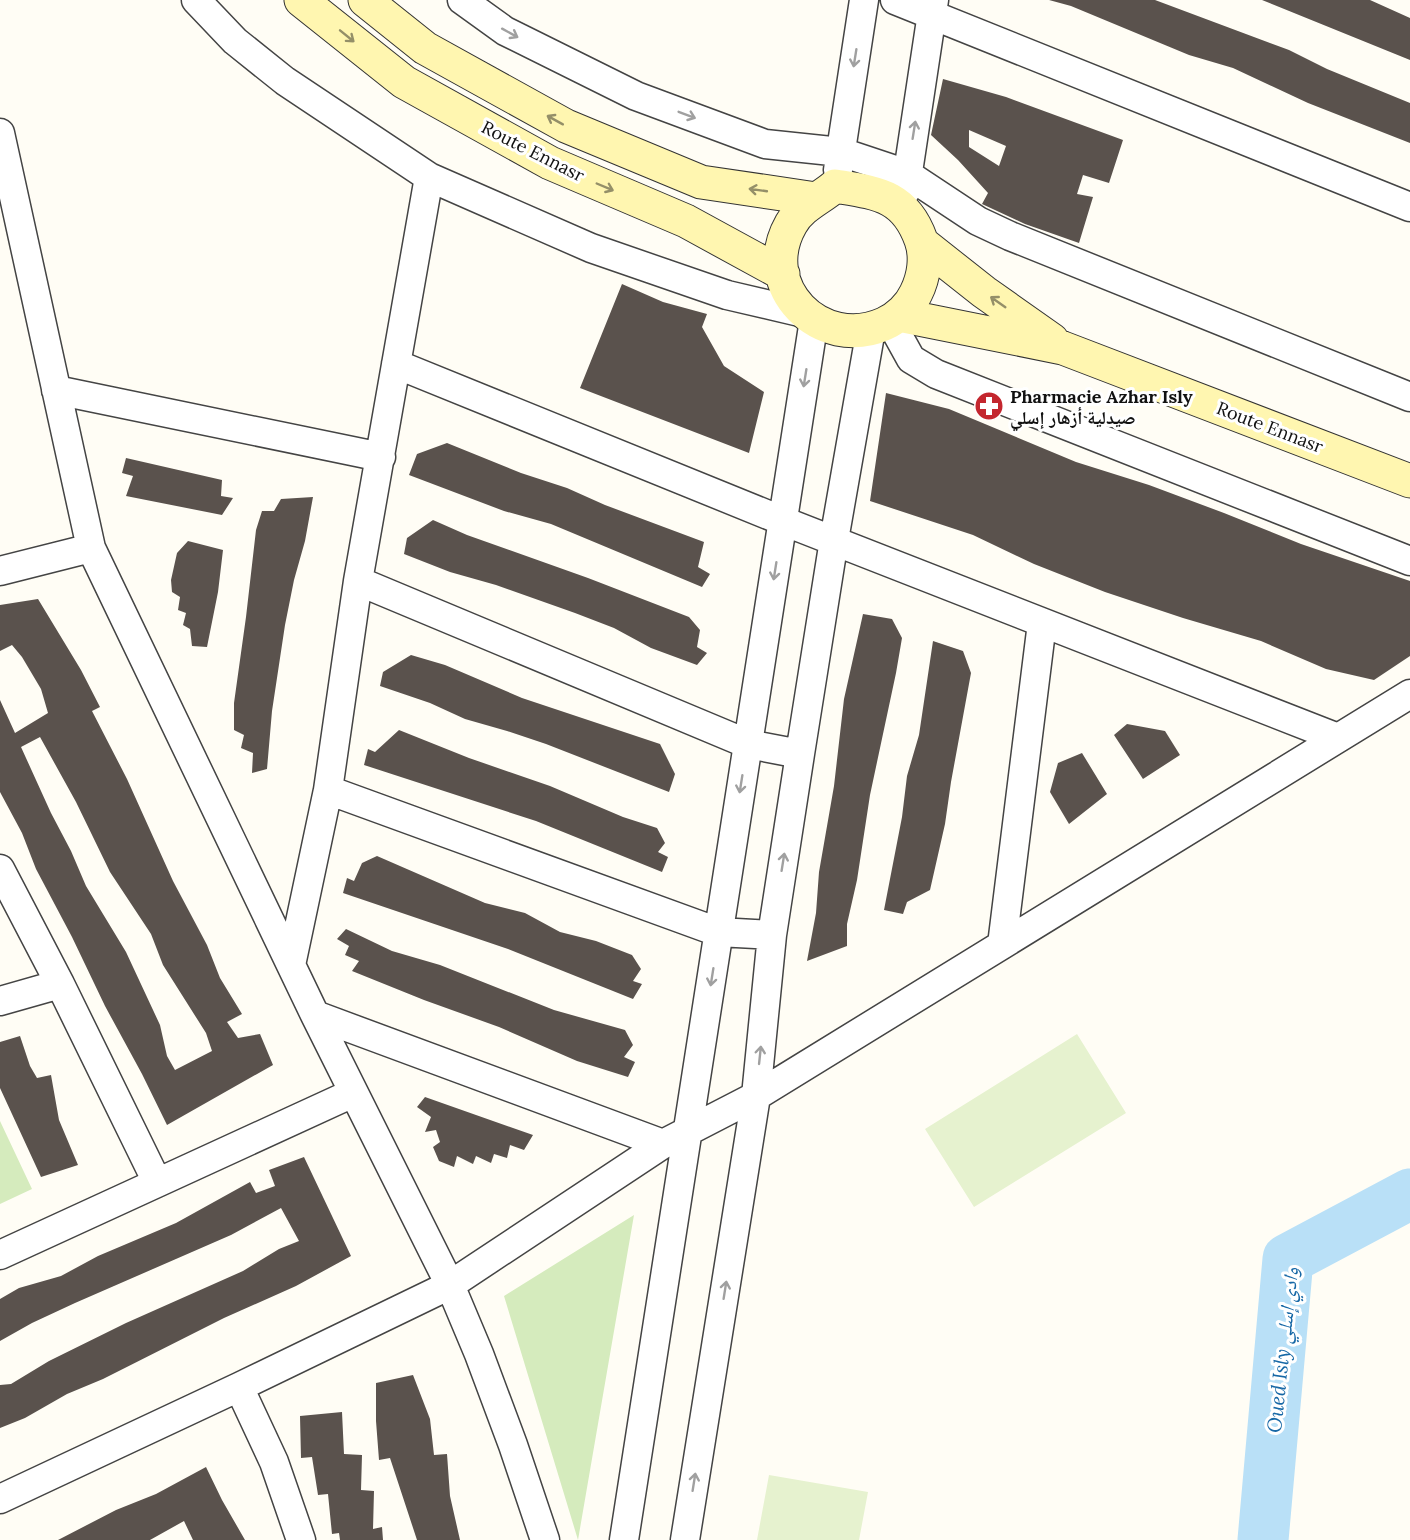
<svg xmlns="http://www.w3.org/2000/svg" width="1410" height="1540" font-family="Lora,'Noto Naskh Arabic',serif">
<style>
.green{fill:#d5ebbd}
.pitch{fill:#e6f2cf}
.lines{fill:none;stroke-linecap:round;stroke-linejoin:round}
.river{stroke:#b9e0f7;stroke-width:51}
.building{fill:#5a524d;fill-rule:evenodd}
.minor-casing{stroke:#444;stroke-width:31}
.secondary-casing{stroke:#333;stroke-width:35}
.minor{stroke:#fff;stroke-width:28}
.secondary{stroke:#fff6b0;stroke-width:33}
.oneway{stroke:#a0a0a0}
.oneway2{stroke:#948f68}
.labels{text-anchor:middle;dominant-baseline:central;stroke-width:6;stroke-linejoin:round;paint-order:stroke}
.street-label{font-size:18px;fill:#111;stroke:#fff}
.poi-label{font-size:18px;font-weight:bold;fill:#111;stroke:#fff;text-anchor:start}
.water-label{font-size:20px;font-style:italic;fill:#1768a6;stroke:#fff}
</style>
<rect width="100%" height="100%" fill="#fffdf5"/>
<path class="green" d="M0,1121L32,1189L0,1204Z
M634,1215L578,1540L504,1296Z"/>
<path class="pitch" d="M1077,1034L1126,1113L974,1207L925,1129Z
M769,1475L868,1492L859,1540H757Z"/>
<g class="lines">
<path class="river" d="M1263,1540L1288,1259L1410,1194"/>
</g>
<path class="building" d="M1049,0H1155L1289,50L1327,69L1410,103V143L1308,103L1233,68L1189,55L1071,6Z
M1262,0H1370L1410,18V60Z
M943,79L1006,97L1123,140L1109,183L1083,175L1077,194L1093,197L1079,243L1025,224L982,204L988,193L958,160L931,135ZM969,130L1006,146L999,166L969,147Z
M622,284L663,302L707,314L702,327L724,366L764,392L749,453L580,388Z
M886,393L949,409L1076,462L1149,485L1224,513L1301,544L1410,581V656L1374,680L1326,669L1261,641L1183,618L1105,592L1034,564L973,535L870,501Z
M447,443L521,473L567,488L605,505L704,542L698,567L710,574L702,587L551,524L504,511L409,475L417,454Z
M126,458L222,480L221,496L233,498L222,515L126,496L133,476L122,473Z
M313,497L305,541L294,580L285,625L272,711L267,769L252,773L253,753L241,748L244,735L234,730V703L246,617L256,530L262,511H274L281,499Z
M433,520L467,535L588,578L689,617L700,630L697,647L707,653L697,665L651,648L614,628L575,613L496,585L450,572L404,554L407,538Z
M188,541L223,550L218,592L207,647L192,646L190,629L183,625L186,613L178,610L180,597L172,592L171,580L177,553Z
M38,599L81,670L100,707L92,711L127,779L173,881L207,945L220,978L242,1014L227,1022L238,1038L260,1034L273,1065L167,1125L142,1074L105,1006L72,937L36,869L22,833L0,792V700L15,733L48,713L41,689L22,657L12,645L0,651V605ZM40,737L76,802L110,872L151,934L163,965L206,1033L212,1051L175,1070L167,1056L160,1025L126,952L86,886L71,851L51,813L21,747Z
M863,614L892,619L902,638L896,673L870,795L857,880L847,924V946L807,961L816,913L819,872L834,786L844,699Z
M933,641L963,651L971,673L951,782L945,824L930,890L907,902L903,914L884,910L902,817L907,776L919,735Z
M411,655L445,665L522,698L660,744L675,774L669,792L546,744L507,731L465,719L430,703L380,686L383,672Z
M1127,724L1165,731L1180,755L1143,779L1114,735Z
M399,730L469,758L550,786L623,817L657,828L665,843L658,852L668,857L662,872L536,821L364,765L368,749L375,752Z
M1082,753L1107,794L1069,824L1050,792L1058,763Z
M377,856L485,903L525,913L560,932L596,941L632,955L641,969L633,981L642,984L633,999L508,949L343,893L347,878L354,881L362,863Z
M346,929L392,951L440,965L554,1010L625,1030L633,1045L624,1057L635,1062L628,1077L577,1061L499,1027L424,1000L352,971L359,961L345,955L349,946L337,939Z
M20,1036L30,1066L37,1078L51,1075L59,1120L78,1165L41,1177L0,1088V1042Z
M425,1097L533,1135L524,1150L510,1145L507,1158L494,1154L491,1163L476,1156L473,1164L457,1156L454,1167L439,1161L433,1147L440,1142L436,1130L425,1132L431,1117L417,1107Z
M304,1157L351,1256L296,1286L224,1318L103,1379L67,1394L25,1418L0,1428V1385L11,1384L49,1361L126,1323L243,1271L279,1249L299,1241L281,1208L231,1235L75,1303L32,1323L0,1341V1299L19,1288L61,1276L98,1256L176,1223L250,1182L256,1193L275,1186L269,1170Z
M413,1375L430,1419L434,1455L447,1454L450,1496L460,1540H417L390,1458L379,1460L376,1421V1383Z
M342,1412L344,1454L362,1455L361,1490L374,1491L373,1529L382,1527L383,1540H340L339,1533L332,1534L328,1494L318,1495L312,1457L301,1458L300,1416Z
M206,1467L222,1500L245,1540H193L184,1521L150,1540H58L116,1510L156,1494Z"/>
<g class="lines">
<g class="minor-casing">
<path id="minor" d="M196,0L235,41L285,81L429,177L591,248L727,295L804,313
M462,0L505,31L636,96L765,144L841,152L907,174L978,221L1010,236L1410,397
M895,0L1410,207
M0,133L91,548L315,1015L450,1285L479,1354L513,1445L545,1540
M838,170L864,0
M905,192L934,0
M890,321L911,359L936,374L1410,561
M396,364L783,521L1338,738
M56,390L381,457
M0,571L91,548
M358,581L748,744L800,754
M328,790L718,932L772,935
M0,869L60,984L157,1182
M1002,945L1042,623
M291,965L328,790L358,581L429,177
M0,1001L60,984
M315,1015L663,1144
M0,1255L353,1093
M239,1387L274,1462L301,1540
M0,1499L239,1387L450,1285L663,1144L756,1096L1410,694
M624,1540L814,320
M685,1540L756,1096L772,935L800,754L834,540L871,329"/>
</g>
<g class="secondary-casing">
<path id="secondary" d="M301,0L404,82L550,163L686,221L783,274
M365,0L425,48L566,126L701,182L816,199
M835,186C877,193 905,195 921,240C927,257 924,277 916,293C910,306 898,318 884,324C821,352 755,287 791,224C801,206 820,199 835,186Z
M922,243L984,292L1052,340
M899,315L1063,348L1410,481"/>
</g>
<use href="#minor" class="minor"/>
<use href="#secondary" class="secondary"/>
</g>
<defs><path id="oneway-shaft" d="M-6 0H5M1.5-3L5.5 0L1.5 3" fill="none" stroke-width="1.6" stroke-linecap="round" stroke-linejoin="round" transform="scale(1.5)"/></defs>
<g class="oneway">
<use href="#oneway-shaft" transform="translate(510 33) rotate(29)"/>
<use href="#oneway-shaft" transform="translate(855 58) rotate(99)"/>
<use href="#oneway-shaft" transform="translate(687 115) rotate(21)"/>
<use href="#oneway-shaft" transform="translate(914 130) rotate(-81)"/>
<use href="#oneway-shaft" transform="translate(805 378) rotate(99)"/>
<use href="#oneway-shaft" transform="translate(775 571) rotate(99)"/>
<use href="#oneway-shaft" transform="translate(741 784) rotate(99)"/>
<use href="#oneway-shaft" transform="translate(783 862) rotate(-81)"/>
<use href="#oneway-shaft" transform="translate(712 977) rotate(99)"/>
<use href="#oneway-shaft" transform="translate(760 1055) rotate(-84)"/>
<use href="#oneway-shaft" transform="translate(725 1290) rotate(-81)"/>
<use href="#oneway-shaft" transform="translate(694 1482) rotate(-81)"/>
</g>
<g class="oneway2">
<use href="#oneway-shaft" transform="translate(347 36) rotate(39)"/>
<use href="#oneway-shaft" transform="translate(555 120) rotate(-151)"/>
<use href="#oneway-shaft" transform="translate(605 187) rotate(23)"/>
<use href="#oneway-shaft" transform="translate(758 190) rotate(-172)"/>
<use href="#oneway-shaft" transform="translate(998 302) rotate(-145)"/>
</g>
<defs>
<g id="pharmacy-disc" transform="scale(1.5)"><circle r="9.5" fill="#c4262e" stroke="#fff"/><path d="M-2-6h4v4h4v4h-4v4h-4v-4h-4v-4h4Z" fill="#fff"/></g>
</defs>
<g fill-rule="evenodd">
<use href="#pharmacy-disc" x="989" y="406"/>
</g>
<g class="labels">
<g class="street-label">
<text transform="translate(533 151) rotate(27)">Route Ennasr</text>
<text transform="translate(1270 427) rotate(21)">Route Ennasr</text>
</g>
<g class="poi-label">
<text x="1010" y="396">Pharmacie Azhar Isly<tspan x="1010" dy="21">صيدلية أزهار إسلي</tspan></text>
</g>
<g class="water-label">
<text transform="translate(1282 1350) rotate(-84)">Oued Isly وادي إسلي</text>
</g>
</g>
</svg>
